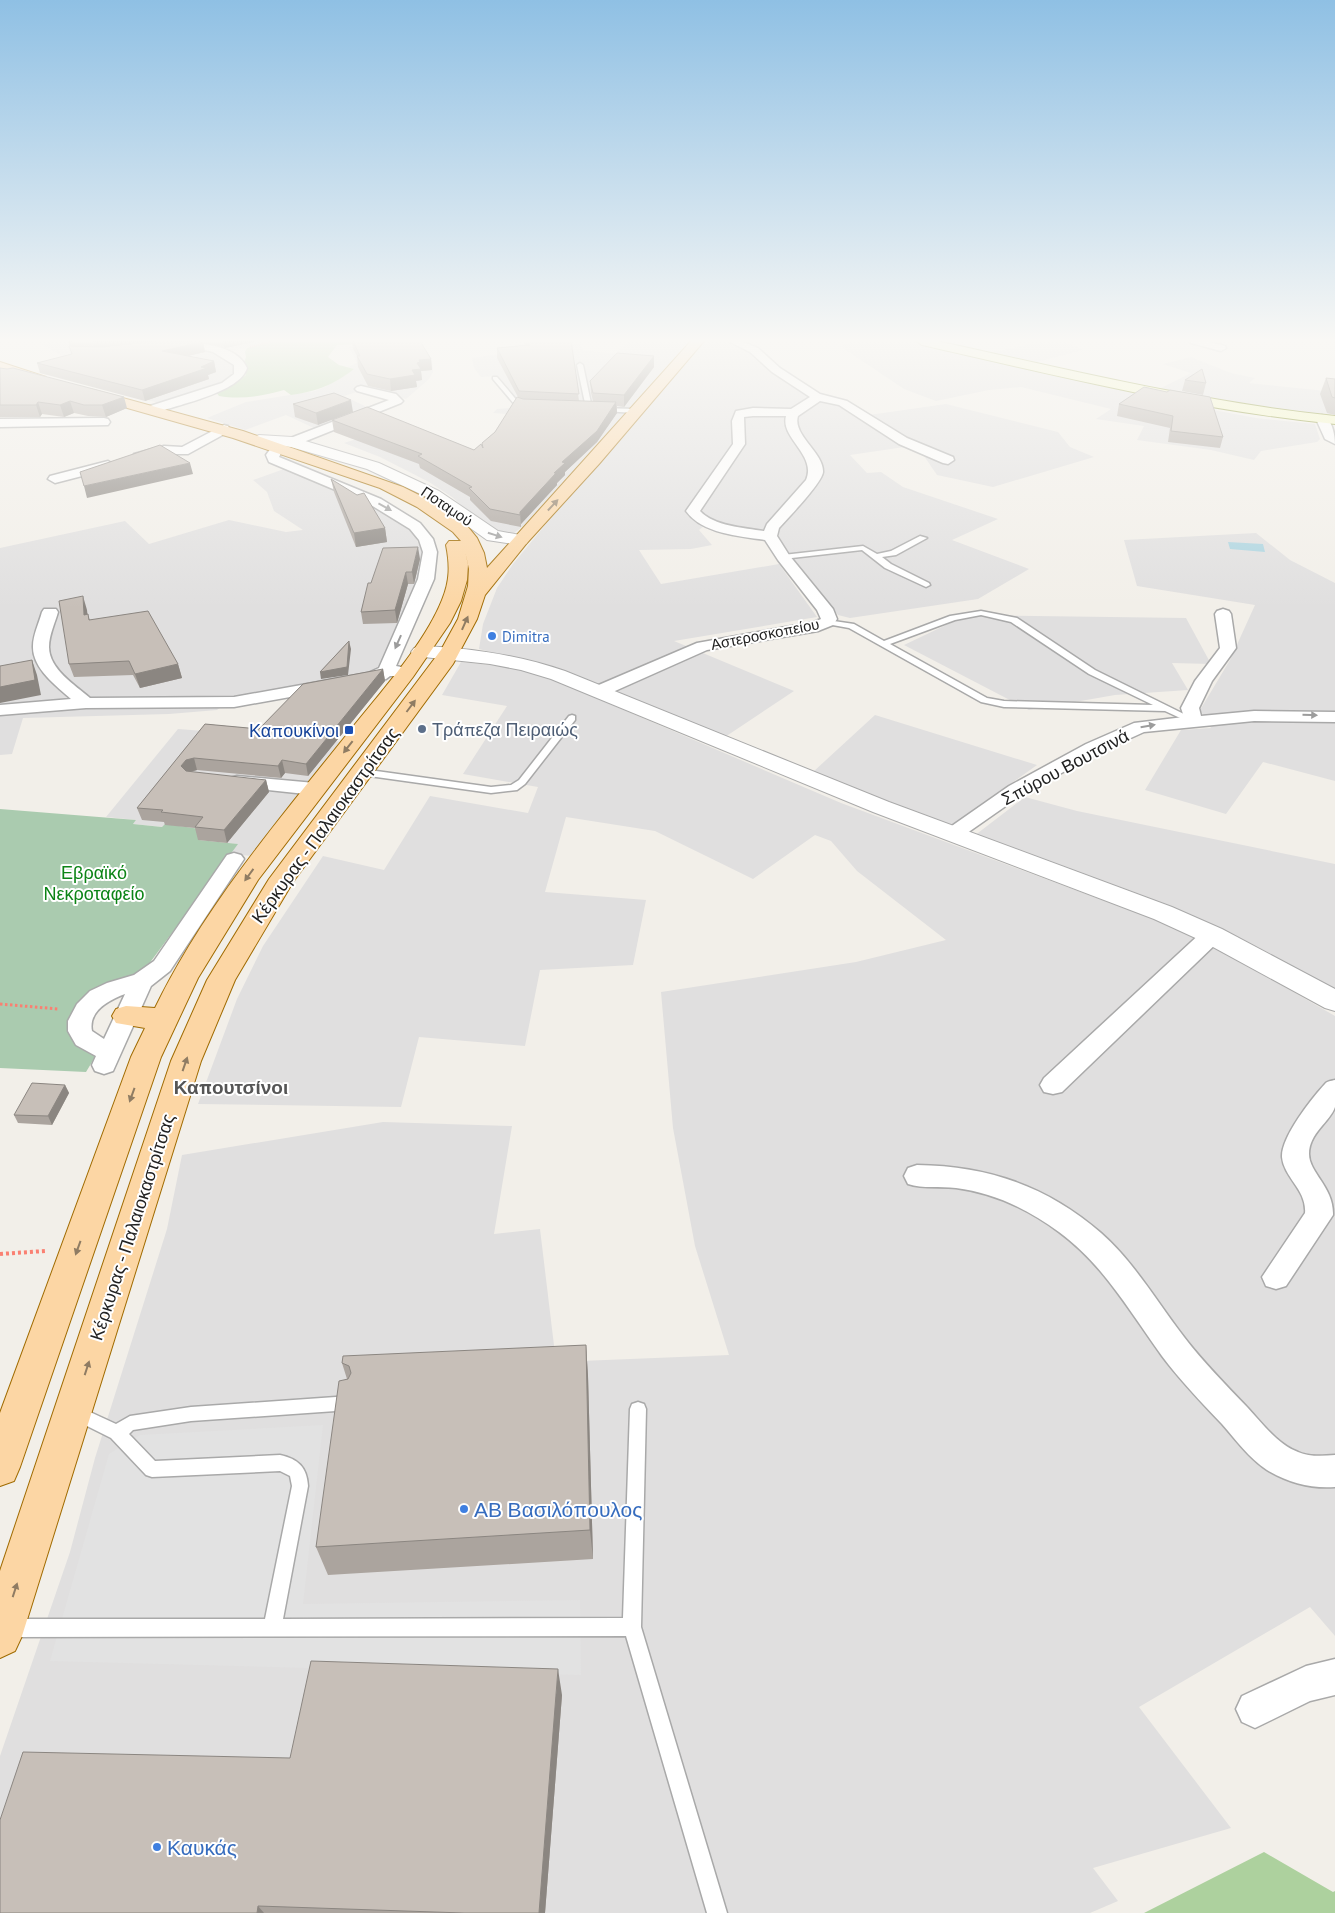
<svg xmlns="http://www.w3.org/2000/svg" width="1335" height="1913" font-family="'PT Sans',sans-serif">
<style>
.residential{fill:#e0dfdf}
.forest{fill:#add19e}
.cemetery{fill:#aacbaf}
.parking{fill:#e2e2e2}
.water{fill:#aad3df}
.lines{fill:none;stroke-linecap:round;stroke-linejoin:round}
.service-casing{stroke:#a9a9a9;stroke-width:3}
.minor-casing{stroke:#a9a9a9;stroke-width:3}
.tertiary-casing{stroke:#a9a9a9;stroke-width:2}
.secondary-casing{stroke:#707d05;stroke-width:2}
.primary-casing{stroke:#a06b00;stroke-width:2}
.path-far2{stroke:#fa8072;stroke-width:2;stroke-dasharray:1 1;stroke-linecap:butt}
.path-far1{stroke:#fa8072;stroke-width:3;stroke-dasharray:2.5 2.5;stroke-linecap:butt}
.path{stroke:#fa8072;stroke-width:4;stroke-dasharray:3 3;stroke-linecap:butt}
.service{fill:#fff;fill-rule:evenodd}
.minor{fill:#fff;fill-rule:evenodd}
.tertiary{fill:#fff;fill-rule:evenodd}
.secondary{fill:#f7fabf;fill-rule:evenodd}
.primary{fill:#fcd6a4;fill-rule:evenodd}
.wall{fill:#aba49e}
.shaded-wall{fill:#8b8681}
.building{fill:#c7bfb8;stroke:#8b8681}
.oneway{fill:#8f7c63}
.oneway2{fill:#9c9c9c}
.shop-dot{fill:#3f7fe0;stroke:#fff;stroke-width:2}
.service-dot{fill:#5c6f8a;stroke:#fff;stroke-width:2}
.transit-dot{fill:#1a4fb4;stroke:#fff;stroke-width:2}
.labels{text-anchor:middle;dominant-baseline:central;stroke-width:4;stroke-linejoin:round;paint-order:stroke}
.far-street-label{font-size:15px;fill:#222;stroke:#fff}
.far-shop-label{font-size:15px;fill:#366cbe;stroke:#fff;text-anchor:start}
.service-label{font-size:18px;fill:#4e5e75;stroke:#fff;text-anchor:start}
.transit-label{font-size:18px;fill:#164399;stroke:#fff;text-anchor:end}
.street-label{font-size:18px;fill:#222;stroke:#fff}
.park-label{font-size:18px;fill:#0c8416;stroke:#fff}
.neighbourhood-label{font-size:19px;font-weight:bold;fill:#555;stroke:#fff}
.near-shop-label{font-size:21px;fill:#366cbe;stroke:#fff;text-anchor:start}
</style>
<rect width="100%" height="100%" fill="#f2efe9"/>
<path class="residential" d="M42,341H269L219,354L234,366L235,370L232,376L227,380L159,403L37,372L74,363L45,346Z
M409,341H420L432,360L433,372L429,379L406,399L366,389L344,396L371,409L316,429L286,415L245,430L207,418L246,402L315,391L327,386L354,369L348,367L357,363L349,347Z
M519,341H556L560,347L581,344L583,351L616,353L627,342V341H689L526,524L514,533L505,534L484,526L452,497L429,482L380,457L344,443L393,427L475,468L521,415L493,413L497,409L524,407L498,376L481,377L474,368L472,358L521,351Z
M706,341H724L747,350L769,370L789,385L809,396L836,404L855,417L946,404L1058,432L1070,447L1094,457L993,487L937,475L924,456L933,452L918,445L850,455L867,473L881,472L903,487L998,519L952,540L1029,569L978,599L850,618L838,615L783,546L778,534L756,532L710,521L699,530L712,545L691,549L639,550L661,584L779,564L817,617L674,641L794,691L725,737L527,661L479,649L483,624L497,588L513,564L560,507Z
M855,341H906L1187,405L1256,418L1315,424L1320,439L1317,442L1261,451L1254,460L1211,450L1137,440L1144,426L1096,419L1111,409L1021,387L989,390L936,401L904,389L840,346Z
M1045,341H1063L1083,350L1037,362L993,352Z
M1191,357L1231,373L1255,378L1249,383L1335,392V416L1278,412L1159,389L1191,373L1163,364Z
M284,469L369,503L393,517L413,532L425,558L418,584L380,666L373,675L230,698L217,710L169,714L23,718L12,754L0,755V548L125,521L149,544L229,520L286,532L303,530L274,511L267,492L253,480Z
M1256,533L1290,560L1335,583V781L1263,762L1226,814L1145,790L1181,730L1211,728L1200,710L1230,660L1255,605L1137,586L1124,540Z
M967,615L1186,618L1211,664L1172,663L1188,690L1115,695L1029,710L904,645Z
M461,662L520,668L561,683L841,803L1156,920L1214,946L1335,1016V1636L1310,1607L1139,1707L1231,1828L1093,1868L1118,1901L1090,1913H0V1756L70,1552L95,1458L167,1229L182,1155L383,1122L512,1126L494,1234L540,1229L556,1362L729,1355L695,1246L673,1128L661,992L856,962L946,940L857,871L831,841L815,835L753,879L655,831L566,817L545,892L646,900L633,965L540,970L525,1046L419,1037L401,1107L198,1104L237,999L263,946L323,856L384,870L430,796L528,813L538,787L463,774L507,706L442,695Z
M875,715L1037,765L951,826L813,772Z
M178,729L346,742L252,856L230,854L237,844L198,840L163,827L133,824L136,820L106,817Z
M1025,797L1077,811L1335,864V993L974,836Z"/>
<path class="forest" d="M275,341H388L373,344L337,345L328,357L339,365L354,369C333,385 318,391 291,395L284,390C263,396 241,400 219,396L215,391L234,384L246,375L242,369L246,357L245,352L247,348Z
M1264,1852L1333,1892L1335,1891V1913H1144Z"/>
<path class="cemetery" d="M0,809L136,820L133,824L162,827L165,824L207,830L199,840L238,844L137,980L77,1016L98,1052L86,1072L0,1068Z"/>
<path class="parking" d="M323,1425L303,1604L580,1600L581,1675L50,1661L109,1454L140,1435Z"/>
<path class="water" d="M1228,542L1263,544L1265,552L1230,549Z"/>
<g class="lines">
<g class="service-casing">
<path id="service" d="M580,363L583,365L592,408L589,410L586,408L577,365Z
M493,377H497L519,403L529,405V407L515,405L493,379Z
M601,408L636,409L639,411L636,413L603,411L601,410Z
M920,536L927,538L896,555L882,557L891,564L929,583L930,585L926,587L885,568L862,550L783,559L779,557L783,555L863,546L877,554L891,551Z
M981,611L1017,618L1095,670L1198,721L1197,723H1191L1165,711L1004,707L981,702L849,628L827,624L823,622L827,620L854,624L884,641L950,616ZM981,615L1011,622L1089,674L1153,705L1004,701L987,698L890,644L955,620Z
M572,715L575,716V720L525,784L517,790L491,793L362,775L357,772L362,769L491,787L511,785L519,780L569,716Z
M350,1396L356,1398L358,1403L356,1408L350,1410L191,1421L133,1430L129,1434L155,1461L280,1455C298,1459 307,1467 308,1486L283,1619L623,1618L630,1409L632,1404L638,1402L644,1404L646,1409L641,1627L727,1913H707L626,1636L10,1637L4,1634L1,1628L4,1622L10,1619H265L292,1486L290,1476L280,1471L152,1477L146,1475L111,1438L71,1418L69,1413L71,1408L77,1406L116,1424L130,1416L191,1407Z"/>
</g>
<g class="minor-casing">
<path id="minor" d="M728,341H741L758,348L780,368L820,394L847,401L907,438L953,457L954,460L948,464L943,463L899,444L839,405L820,401L798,416C792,435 824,453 823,472C822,483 788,518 779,528L777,536L789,555L833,609L837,619L833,625L818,631L707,650L606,695L600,696L594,695L591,691L594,687L697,643L814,622L821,619L817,610L778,560L765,540C740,536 702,534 686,511L733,444L732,421L736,411L753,408L791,409L810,397L772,372L750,352ZM753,416H786C780,438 817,455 806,480L767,524L764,531C744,528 714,526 700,511L745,444L744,417Z
M1190,341H1205L1225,346L1226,348L1221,351L1191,343Z
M173,342C195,342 237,344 247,368C240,392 181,404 158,412H150L148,409L150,406L222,383L234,374V365L213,352L197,348L169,347L168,345Z
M361,386L396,394L403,401L401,403L296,445H288L286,442L288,439L389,400L357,391L355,389L357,387Z
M1322,415C1332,418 1335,435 1335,444L1325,439L1316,419Z
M104,418L108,419L110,422L108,425L0,427V419Z
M224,425L228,426L230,429L228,432L188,454H164L139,461L133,457L134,454L164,446L182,447Z
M278,443L284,447L279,457L381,499L420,523L433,539L437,552L434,579L396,666L406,668L408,672L406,676H390L386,679L368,683L234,707L86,708L0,715V705L71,699C56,686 32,668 33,646C33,635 39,623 42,612L44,609H56L58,612C55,623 49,635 49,647C49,669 75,685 90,698L234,697L368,673L379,668L418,579L423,552L419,540L410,529L371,505L269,462L266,455L274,444Z
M108,461L114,465L113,468L55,483L48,479L50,476Z
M1223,609L1229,611L1231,614L1236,648L1212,681L1199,708L1201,716L1254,711L1335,712V722L1254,721L1144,732L1100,752L1023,794L960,838L953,840L946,838L943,834L946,830L1009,786L1086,744L1134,723L1184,717L1181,708L1195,681L1220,648L1215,614L1217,611Z
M237,776L315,783L322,785L325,789L322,793L315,795L230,786L227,782L230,778Z
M234,853L241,855L244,859L170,971L151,986L113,1071L104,1074L95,1071L92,1065L96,1056L76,1045L68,1031V1021L77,1004L90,991L107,983L134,975L154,961L227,855ZM125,994L104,1039L92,1031C88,1011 109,1000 125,994Z
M1212,928L1220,930L1223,935L1220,940L1062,1092L1053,1094L1044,1092L1040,1085L1044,1078L1204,930Z
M1335,1080C1335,1088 1335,1100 1335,1107C1330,1122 1309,1133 1309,1154C1309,1173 1334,1187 1333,1215L1286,1286L1276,1289L1266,1286L1262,1277L1305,1213C1307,1190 1284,1178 1282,1157C1281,1137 1312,1098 1325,1084C1327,1081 1331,1081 1335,1080Z
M917,1165C988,1166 1047,1186 1101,1233C1134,1262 1157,1302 1184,1337C1203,1362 1225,1384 1247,1407C1262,1423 1277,1444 1298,1452C1309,1457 1323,1456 1335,1455V1487C1311,1489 1287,1482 1267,1470C1249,1458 1236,1440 1222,1424C1201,1402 1180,1380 1162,1356C1130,1312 1104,1265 1059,1232C1028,1209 994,1193 956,1188C940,1186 923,1189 908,1184L904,1176L908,1168Z
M1335,1659V1695L1310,1701L1255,1728L1242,1722L1236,1709L1242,1696L1306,1666Z"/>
</g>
<g class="tertiary-casing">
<path id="tertiary" d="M259,435L292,437L379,463L439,491L498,531L526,536L529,540L526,544L520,545L487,540L427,497L367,469L291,447L254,443L251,440L254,437Z
M421,646C471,648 518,655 565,671L889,802L1172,907L1222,929L1335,989V1011L1325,1008L1202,941L1154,919L873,812L551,679L521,670L490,664L414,656L411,652L414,648Z"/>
</g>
<g class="secondary-casing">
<path id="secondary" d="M916,341H937C1069,370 1200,402 1335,416V424C1195,410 1059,376 922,345Z"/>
</g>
<g class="primary-casing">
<path id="primary" d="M691,341H704L599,464L526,544L485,595L477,619L453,664L293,882L235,980L201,1061L22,1636L15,1651L0,1658V1571L171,1061L207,980L269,879L441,650L458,619L468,586L469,569L465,551L468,564L467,580L461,601L450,623L413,677L258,880L198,978L161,1057L20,1467L14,1481L0,1486V1413L131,1057L145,1028L116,1023L112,1016L116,1009L126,1006L155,1008C204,907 278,821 348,733C378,695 424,645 442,600C450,581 450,565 446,545L449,541H461L453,532L417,507L380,488L233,438L85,396L83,393L85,390L90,389L243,431L403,487L429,500L468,527L477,538L484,553L487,568Z
M0,362L46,377L48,380L41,384L0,371Z"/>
</g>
<path class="path-far2" d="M250,347L273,341"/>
<path class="path-far1" d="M0,1004L58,1009"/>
<path class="path" d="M0,1254L45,1251"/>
<use href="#service" class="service"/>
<use href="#minor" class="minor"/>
<use href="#tertiary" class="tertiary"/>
<use href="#secondary" class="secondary"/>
<use href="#primary" class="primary"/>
</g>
<path class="wall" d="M68,341H174L201,342L188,341H258L225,348L203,342L205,352L188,356L214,361L216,372L208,375L209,379L145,401L40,373L37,363L72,354Z
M352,341H420L431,359L432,370L421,371L422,380L416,381L417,387L391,391L368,386L358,367L357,356L353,349Z
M523,341H571L579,401H593L591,393L590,381L654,356V367L624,407L617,406V413L597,442L565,472V475L557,483V485L521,524V527L491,521L470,500V497L420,468L419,464L334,432L332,420L474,450L483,448L495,432L518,397L497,358V348L525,345Z
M0,368L127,408L106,417L88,416L74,413L64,417L42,414L40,417H0Z
M1326,378L1335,379V415L1327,413L1320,394Z
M1185,380L1206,383L1203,395L1182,391Z
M1144,387L1223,437L1220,448L1168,442L1170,428L1117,416L1119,404Z
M334,393L318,425L295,417L293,404Z
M331,479L385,528L387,542L356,547L334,492Z
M420,559L414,584H408L397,623L363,624L361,612L371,583Z
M87,610V614L90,620L178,664L182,678L140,688L133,675L74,677L69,664Z
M383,669L385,681L308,776L285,773L281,778L197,770L191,772L266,780L269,792L227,843L198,840L195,828L165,825L164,822L142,820L137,808L205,724L259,729Z
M65,1085L69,1093L52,1125L18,1123L14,1115Z
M586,1345L588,1376L593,1559L328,1575L316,1547L347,1379L342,1363Z
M562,1695L545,1913H0L290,1758Z"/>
<path class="shaded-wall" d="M68,341H73L75,347L71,349Z
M93,341H162L95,347Z
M223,341H258L225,348Z
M203,342L205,352L165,361L162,351Z
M654,356V367L624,407V395Z
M431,359L432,370L421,371L422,380L416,381L417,387L391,391L390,379L412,370L419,360Z
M214,361L216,372L208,375L209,379L145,401L142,390Z
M124,397L127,408L106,417L102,405Z
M351,400L353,412L318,425L316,413Z
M70,401L74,413L64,417L60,405Z
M38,402L42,414L40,417L36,405Z
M616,402L617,413L597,442L565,472V475L557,483V485L521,524V527L520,512L562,462Z
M190,463L193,474L87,498L84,486Z
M385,528L387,542L356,547L354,533Z
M418,547L420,559L414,584L412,572Z
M406,572L408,584L397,623L395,610Z
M83,596L87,610L89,628L84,615Z
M349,641L351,649L348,675L321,679L320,672Z
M32,660L37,675L41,695L0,703V687Z
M178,664L182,678L140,688L135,674Z
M383,669L385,681L308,776L306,764Z
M194,758L197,770L189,772L185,778L181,766L186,760Z
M282,760L285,773L281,778L278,766Z
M266,780L269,792L227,843L224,830Z
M65,1085L69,1093L52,1125L48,1116Z
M586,1345L588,1376L593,1559L590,1530Z
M558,1669L562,1695L545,1913H539Z
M258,1906L264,1913H257Z"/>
<path class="building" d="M157,341L203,342L162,351L214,361L201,367L207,368L142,390L37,363L72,354L69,346L102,347Z
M353,341H420L431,359L419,360L420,362L417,363L421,369L412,370L415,375L390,379L367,374L357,356H360Z
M528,341H571L579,394L519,391L497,348L530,345Z
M617,353L654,356L624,395L593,393L590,381Z
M0,368L7,369L13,368L124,397L102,405H84L70,401L60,405L38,402L36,405H0Z
M1202,369L1206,383L1185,380Z
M1326,378L1335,379V398L1332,397Z
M1144,387L1167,392L1170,390L1210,397L1223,437L1171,431L1173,416L1119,404Z
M334,393L351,400L316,413L293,404Z
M517,397L523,399L616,402L597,431L562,462L565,463L554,473H556L520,512V515L490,509L469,488L472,487L418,456L422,454L332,420L367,407L474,450L481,444L483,448L482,443L495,432Z
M160,445L190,463L84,486L80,472Z
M331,479L357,495L364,493L385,528L354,533Z
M418,547L412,572H406L395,610L361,612L368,583H371L383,548Z
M83,596L84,615L88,614L89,620L148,611L178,664L135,674L129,661L69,664L59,601Z
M349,641L347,667L320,672Z
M32,660L35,680L0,687V666Z
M383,669L306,764L282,760L278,766L194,758L186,760L181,766L186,771L266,780L224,830L195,827L203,817L161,812L163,810L137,808L205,724L259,729L303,684Z
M32,1083L65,1085L48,1116L14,1115Z
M586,1345L590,1530L316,1547L339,1381L348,1379L351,1373L349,1366L342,1363L343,1356Z
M311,1661L558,1669L539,1913H464L258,1906L257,1913H0V1820L23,1752L290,1758Z"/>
<defs><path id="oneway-solid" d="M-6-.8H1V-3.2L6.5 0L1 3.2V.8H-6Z" transform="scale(1.25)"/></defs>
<g class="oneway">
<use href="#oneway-solid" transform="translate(553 505) rotate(-47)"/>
<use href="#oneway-solid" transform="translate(465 623) rotate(-66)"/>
<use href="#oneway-solid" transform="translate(411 706) rotate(-53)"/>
<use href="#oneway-solid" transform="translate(348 747) rotate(128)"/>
<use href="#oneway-solid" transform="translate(249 875) rotate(126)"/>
<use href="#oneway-solid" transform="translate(185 1064) rotate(-71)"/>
<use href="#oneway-solid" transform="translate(132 1095) rotate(110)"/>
<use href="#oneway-solid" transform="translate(78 1248) rotate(110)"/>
<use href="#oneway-solid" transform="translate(87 1368) rotate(-72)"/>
<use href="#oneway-solid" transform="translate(15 1590) rotate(-72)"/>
</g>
<g class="oneway2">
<use href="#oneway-solid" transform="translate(385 507) rotate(29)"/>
<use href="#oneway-solid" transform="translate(495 535) rotate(18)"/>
<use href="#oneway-solid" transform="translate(398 642) rotate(114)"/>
<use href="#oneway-solid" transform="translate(1310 715) rotate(1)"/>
<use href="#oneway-solid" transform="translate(1148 726) rotate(-10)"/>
</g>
<linearGradient id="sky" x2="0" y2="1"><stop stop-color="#8fc0e4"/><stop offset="0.56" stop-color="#f9f8f5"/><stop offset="1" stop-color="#f9f8f5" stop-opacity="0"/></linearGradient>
<rect width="1335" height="608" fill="url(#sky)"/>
<g class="shop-dot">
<circle cx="492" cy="636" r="5"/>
<circle cx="464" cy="1509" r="5"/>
<circle cx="157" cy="1847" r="5"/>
</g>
<circle class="service-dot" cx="422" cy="729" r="5"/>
<rect class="transit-dot" x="344" y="725" width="10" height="10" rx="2.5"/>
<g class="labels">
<g class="far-street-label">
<text transform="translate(447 506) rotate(34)">Ποταμού</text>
<text transform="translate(765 634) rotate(-11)">Αστεροσκοπείου</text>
</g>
<g class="far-shop-label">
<text x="502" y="636">Dimitra</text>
</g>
<g class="service-label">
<text x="432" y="729">Τράπεζα Πειραιώς</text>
</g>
<g class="transit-label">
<text x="339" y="730">Καπουκίνοι</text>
</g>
<g class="street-label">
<text transform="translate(1065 767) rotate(-28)">Σπύρου Βουτσινά</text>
<text transform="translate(325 825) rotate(-54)">Κέρκυρας - Παλαιοκαστρίτσας</text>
<text transform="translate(132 1227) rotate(-72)">Κέρκυρας - Παλαιοκαστρίτσας</text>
</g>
<g class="park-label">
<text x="94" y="872">Εβραϊκό<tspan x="94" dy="21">Νεκροταφείο</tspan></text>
</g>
<g class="neighbourhood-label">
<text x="231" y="1087">Καπουτσίνοι</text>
</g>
<g class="near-shop-label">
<text x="474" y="1509">ΑΒ Βασιλόπουλος</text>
<text x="167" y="1847">Καυκάς</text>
</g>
</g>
</svg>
